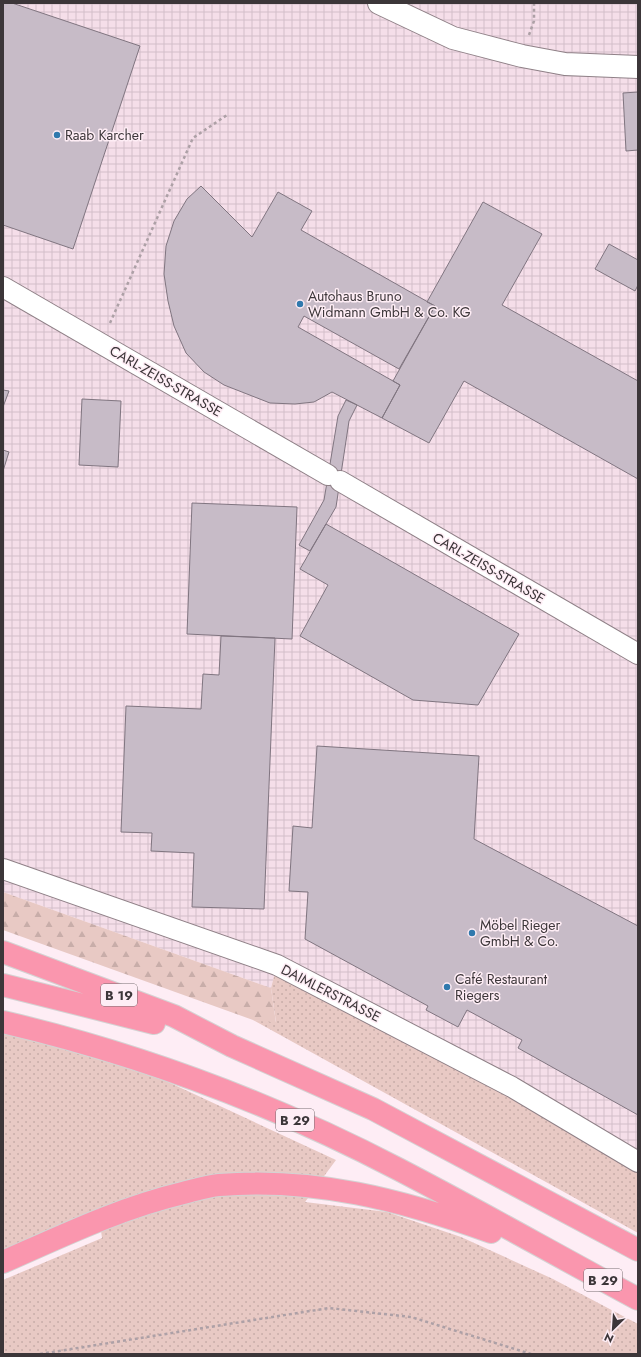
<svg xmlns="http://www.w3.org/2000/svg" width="641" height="1357" font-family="Jost,sans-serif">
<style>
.industrial{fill:url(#industrial-grid)}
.grass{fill:url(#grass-dots)}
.forest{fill:url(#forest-firs)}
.building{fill:#c7bbc7;stroke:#807580}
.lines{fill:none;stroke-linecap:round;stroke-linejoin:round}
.minor-casing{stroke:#8f8087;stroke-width:22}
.tertiary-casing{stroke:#8f8087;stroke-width:24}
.trunk-casing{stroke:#d4d3d3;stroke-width:24}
.path{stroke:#ada0a6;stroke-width:2.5;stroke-dasharray:3 3;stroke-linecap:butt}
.minor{stroke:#fff;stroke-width:20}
.tertiary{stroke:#fff;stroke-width:22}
.trunk{stroke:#fa96ae;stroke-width:22}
.poi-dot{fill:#3079ad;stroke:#feedf5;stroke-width:1.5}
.labels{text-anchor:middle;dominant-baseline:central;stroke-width:3;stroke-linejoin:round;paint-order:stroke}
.shield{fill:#feedf5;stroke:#766d71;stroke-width:1}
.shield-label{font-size:13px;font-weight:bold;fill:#3c3639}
.poi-label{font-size:14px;fill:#3c3639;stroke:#feedf5;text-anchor:start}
.street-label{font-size:14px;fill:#3c3639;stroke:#feedf5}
</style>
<defs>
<pattern id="industrial-grid" width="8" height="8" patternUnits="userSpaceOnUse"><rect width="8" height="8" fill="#f5dee9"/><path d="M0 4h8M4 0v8" fill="none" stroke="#d3bfc9"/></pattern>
<pattern id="grass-dots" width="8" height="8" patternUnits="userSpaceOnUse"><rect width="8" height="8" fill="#e8c9c4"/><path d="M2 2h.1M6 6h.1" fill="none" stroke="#c8ada9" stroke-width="1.8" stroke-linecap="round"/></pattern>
<pattern id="forest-firs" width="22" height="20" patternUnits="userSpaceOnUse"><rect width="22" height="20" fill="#e8c9c4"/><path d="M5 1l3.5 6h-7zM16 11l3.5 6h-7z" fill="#c8ada9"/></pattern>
</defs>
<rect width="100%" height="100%" fill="#feedf5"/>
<path class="industrial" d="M3,3H638V1162L277,965L271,988L3,892Z"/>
<path class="grass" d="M277,965L638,1162V1233L253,1020L276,1022L271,988Z
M3,1032L153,1075L336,1160L305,1202L387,1212L461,1237L553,1279L638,1324V1354H3V1280L102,1238L98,1209L3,1250Z"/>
<path class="forest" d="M3,892L271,988L276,1023L253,1020L3,930Z"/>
<path class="building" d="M3,3H12L140,46L73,249L3,225Z
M638,92V150L626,151L623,93Z
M201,186L252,237L278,192L312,211L301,230L435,306L399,369L304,316L298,327L400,385L382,418L332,392L314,402L295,404L270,403L224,385L204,372L186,353L174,326L168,301L164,274L166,246L174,221L187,199Z
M483,202L542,234L502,305L638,381V479L464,381L429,443L382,418L400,385L393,381L435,306L427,302Z
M609,244L638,260V285L635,291L595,269Z
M3,390L9,391L3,407Z
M82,399L121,401L118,467L79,465Z
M346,400L357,405L349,421L336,507L310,551L299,545L324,500L338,416Z
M3,450L9,452L3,471Z
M192,503L297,507L292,639L187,634Z
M326,524L519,634L478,705L413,700L300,636L328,585L300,569Z
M221,636L275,638L264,909L192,907L194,853L151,851L152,833L121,832L126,706L201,709L203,674L219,675Z
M317,746L479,756L474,839L638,926V1115L518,1048L522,1040L467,1010L458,1027L426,1010L428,1006L305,939L308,892L289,891L293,826L312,828Z"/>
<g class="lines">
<g class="minor-casing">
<path id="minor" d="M3,287L328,475
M340,481L638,654
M3,869L277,965L512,1087L638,1162"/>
</g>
<g class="tertiary-casing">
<path id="tertiary" d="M379,3L453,38L522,56L565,64L638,67"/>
</g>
<g class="trunk-casing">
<path id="trunk" d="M3,952L174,1016L232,1046L373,1109L638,1250
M3,985L154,1023
M3,1022C140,1054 273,1104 398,1169C479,1211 558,1256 638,1299
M3,1262C62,1236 120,1208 183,1193C195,1190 207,1186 219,1185C314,1177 402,1200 491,1232"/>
</g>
<path class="path" d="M529,35L534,21V3
M110,323L193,138L227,115
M40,1354L329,1308L411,1317L531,1354"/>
<use href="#minor" class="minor"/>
<use href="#tertiary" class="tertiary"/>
<use href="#trunk" class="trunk"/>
</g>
<g class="poi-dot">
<circle cx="57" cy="135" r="4"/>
<circle cx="300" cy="304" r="4"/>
<circle cx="472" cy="933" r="4"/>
<circle cx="447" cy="987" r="4"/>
</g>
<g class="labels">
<g class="shield">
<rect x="101" y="984" width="36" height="22" rx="3"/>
<rect x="276" y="1109" width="38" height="22" rx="3"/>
<rect x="584" y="1269" width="38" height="22" rx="3"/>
</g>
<g class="shield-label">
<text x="119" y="995">B 19</text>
<text x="295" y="1120">B 29</text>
<text x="603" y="1280">B 29</text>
</g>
<g class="poi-label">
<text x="65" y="135">Raab Karcher</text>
<text x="308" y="296">Autohaus Bruno<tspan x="308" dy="16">Widmann GmbH &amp; Co. KG</tspan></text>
<text x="480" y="925">Möbel Rieger<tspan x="480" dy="16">GmbH &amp; Co.</tspan></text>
<text x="455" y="979">Café Restaurant<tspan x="455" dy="16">Riegers</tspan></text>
</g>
<g class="street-label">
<text transform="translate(166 381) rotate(30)">CARL-ZEISS-STRASSE</text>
<text transform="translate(489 568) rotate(30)">CARL-ZEISS-STRASSE</text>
<text transform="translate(331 993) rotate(27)">DAIMLERSTRASSE</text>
</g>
</g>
<rect width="641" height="1357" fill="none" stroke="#3c3639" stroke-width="8"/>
<g transform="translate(613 1329) rotate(205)" stroke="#feedf5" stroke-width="3" paint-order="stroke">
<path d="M0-3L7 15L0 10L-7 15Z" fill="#3c3639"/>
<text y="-6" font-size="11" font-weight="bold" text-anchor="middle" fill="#3c3639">N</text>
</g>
</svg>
